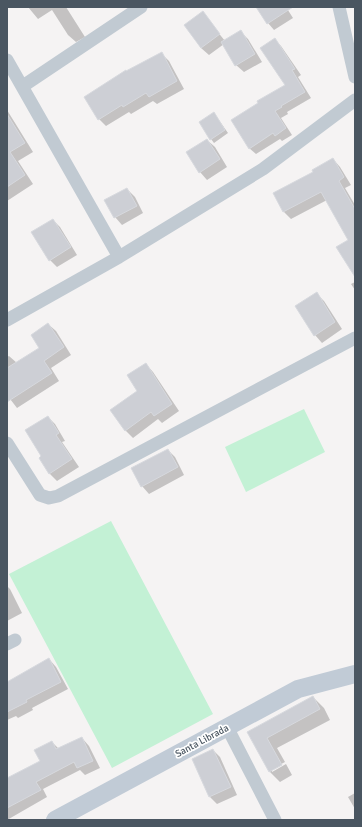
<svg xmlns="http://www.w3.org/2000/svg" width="362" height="827" font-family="Signika,sans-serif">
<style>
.green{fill:#c3f1d5}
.shadow{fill:#0003}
.building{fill:#cdcfd5;stroke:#d7d9de}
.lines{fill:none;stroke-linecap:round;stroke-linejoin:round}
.street{stroke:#c1cad2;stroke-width:13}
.secondary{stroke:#c1cbd6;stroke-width:18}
.labels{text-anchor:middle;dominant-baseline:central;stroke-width:3.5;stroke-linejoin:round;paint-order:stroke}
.street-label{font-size:10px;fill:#4a5661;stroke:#fff}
</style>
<rect width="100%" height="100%" fill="#f5f3f3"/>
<path class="green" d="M304,409L325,452L246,492L225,447Z
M111,521L213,714L112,768L9,574Z"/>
<path class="shadow" d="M28,7H66L85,37L76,42L68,35L52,10L38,19Z
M257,7H286L293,18L274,30L268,23Z
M209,21L225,41L241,32L248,39L262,62L244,72L236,65L224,44L209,55L201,48L185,25Z
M275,40L281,46L301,75L298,77L311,98L287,112L288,114L281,118L292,135L282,141L280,139L256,154L249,148L286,85Z
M162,54L169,61L184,89L157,104L153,101L131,114L129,112L106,126L99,119Z
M7,110L33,152L18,161L33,184L7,201Z
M214,113L228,133L214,143L211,139Z
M207,140L215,147L227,167L207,180L200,172Z
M333,159L340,167L351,185L345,188L355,205V272L352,239L327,200L291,219L284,212L274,193L314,172Z
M127,189L135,197L143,213L122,225L115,217Z
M53,220L60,227L77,255L57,267L50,260Z
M355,282V290L351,284Z
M317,294L324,301L342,329L322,343L315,335Z
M48,324L56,331L71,355L51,368L59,381L17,408L7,395V357L9,356L17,363L41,348Z
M146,364L153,372L179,411L162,423L158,419L133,438L125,430L139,391Z
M48,417L55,424L65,441L62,442L79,467L57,481L50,474L40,458L42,457Z
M168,450L175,457L184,475L149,494L142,486Z
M7,586L10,589L22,613L7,621Z
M49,659L56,667L68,689L32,708L33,710L18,718L16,716L7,720V683Z
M313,697L324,708L330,720L277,748L285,762L272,769V772L286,764L292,775L280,782L270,772L249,733Z
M82,738L89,746L100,768L85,775L80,770L43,789L47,797L7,820V780L41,761L52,742L59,749Z
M213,750L220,757L237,795L217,804L210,797L193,759Z
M355,793V809L348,797Z"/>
<path class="building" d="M256,7H293L267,24Z
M203,11L220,34L201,48L184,25Z
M241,30L255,54L235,66L221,42Z
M275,38L295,69L292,70L305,92L281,106L282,107L275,111L286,128L275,136L273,133L249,149L231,120L258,103L257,101L285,85L260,48Z
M162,52L177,81L149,97L146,93L123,107L122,105L98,120L84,97L126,70V71Z
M214,112L225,130L210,140L199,122Z
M7,114L25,143L10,152L25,175L7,187Z
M207,139L220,159L199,173L186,152Z
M333,158L344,177L339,181L355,209V277L336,247L348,240L321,192L283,212L273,193L313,172L312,170Z
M127,188L137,206L114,218L104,200Z
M53,219L71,247L49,261L31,232Z
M317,292L335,322L314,336L295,306Z
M48,323L64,347L44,361L52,373L7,402V368L39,348L31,335Z
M146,363L172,404L154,416L151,412L125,431L110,410L137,391L127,375Z
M48,416L59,433L56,435L72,459L49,474L39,458L41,456L25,430Z
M168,449L178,467L141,487L131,468Z
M49,658L61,682L26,700L27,702L7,712V682Z
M313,696L320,709L267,738L282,765L269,772L247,732Z
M82,737L93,761L77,768L74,762L36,782L41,790L7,808V778L40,761L34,750L52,741L56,749Z
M213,749L231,787L209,797L192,759Z"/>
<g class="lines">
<path class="street" d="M339,7L355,77
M7,60L119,257
M23,86L141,7
M7,320L119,257L263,169L355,100
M7,443L40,495L49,498L58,496L355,338
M7,644L15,640
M227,727L275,820"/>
<path class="secondary" d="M55,820L298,689L355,674"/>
</g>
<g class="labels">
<g class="street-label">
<text transform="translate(202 741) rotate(-28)">Santa Librada</text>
</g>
</g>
<rect width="362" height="827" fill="none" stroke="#4a5661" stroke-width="16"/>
</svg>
